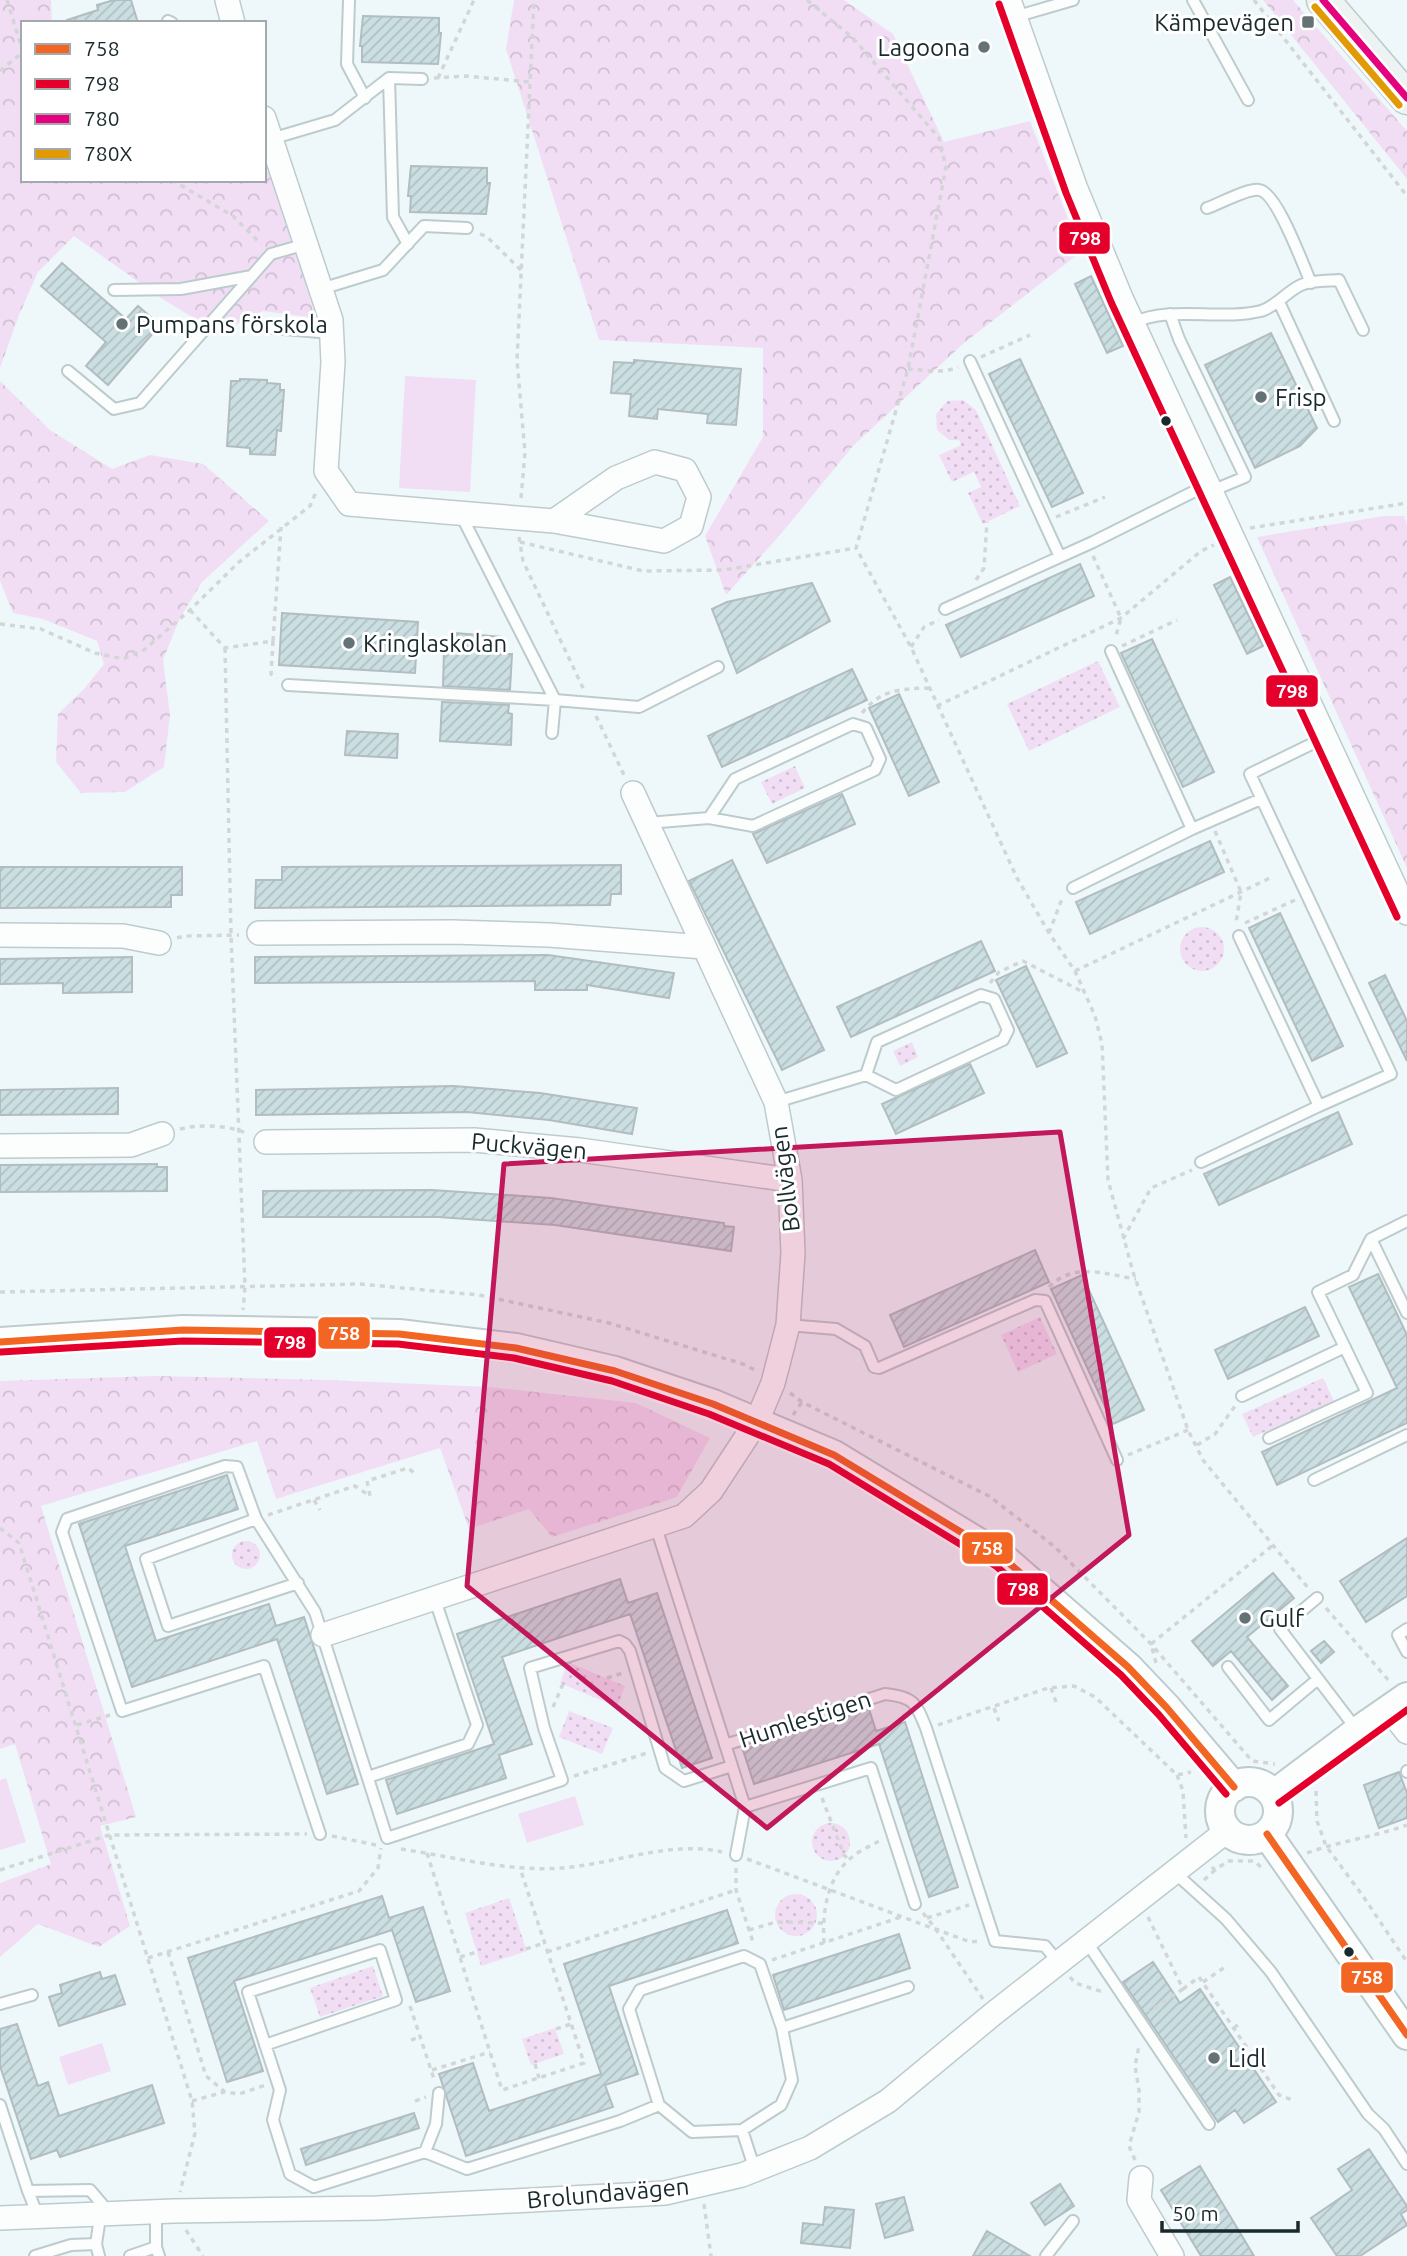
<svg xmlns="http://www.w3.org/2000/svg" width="1407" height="2256" font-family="Ubuntu,sans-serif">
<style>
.green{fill:#f2def4}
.forest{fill:url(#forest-crowns)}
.park{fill:url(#park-dots)}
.building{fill:url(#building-hatch);stroke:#b1bdc0;stroke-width:2}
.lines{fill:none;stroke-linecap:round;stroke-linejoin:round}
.service-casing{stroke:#becbcd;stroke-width:14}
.minor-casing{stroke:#becbcd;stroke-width:26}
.tertiary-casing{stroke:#becbcd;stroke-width:32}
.secondary-casing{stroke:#becbcd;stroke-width:35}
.path{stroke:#d3d6d6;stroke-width:3.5;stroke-dasharray:5 5;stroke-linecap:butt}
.service{stroke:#fcfefe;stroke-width:10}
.minor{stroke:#fcfefe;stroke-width:23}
.tertiary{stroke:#fcfefe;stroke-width:28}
.secondary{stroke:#edf2f3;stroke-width:32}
.bus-1-casing{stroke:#fff;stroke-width:12}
.bus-2-casing{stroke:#fff;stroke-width:12}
.bus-3-casing{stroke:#fff;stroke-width:12}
.bus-4-casing{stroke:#fff;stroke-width:12}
.bus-1{stroke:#f26522;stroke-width:7}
.bus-2{stroke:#e4002b;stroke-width:7}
.bus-3{stroke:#e5007d;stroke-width:7}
.bus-4{stroke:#e19a04;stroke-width:7}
.marked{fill:#c2185b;fill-opacity:0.2;stroke:#c2185b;stroke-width:5;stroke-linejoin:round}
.poi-dot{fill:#647275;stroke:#fff;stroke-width:2.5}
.bus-dot{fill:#192a2d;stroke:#fff;stroke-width:2.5}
.labels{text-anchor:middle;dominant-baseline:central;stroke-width:6;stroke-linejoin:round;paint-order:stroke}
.poi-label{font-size:24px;fill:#192a2d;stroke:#fff;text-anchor:start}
.street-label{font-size:24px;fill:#192a2d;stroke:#fff}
.line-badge{stroke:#fff;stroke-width:2.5}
.badge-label{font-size:19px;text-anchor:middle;font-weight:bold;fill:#fff}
</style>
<defs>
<pattern id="forest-crowns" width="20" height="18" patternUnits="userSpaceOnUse" patternTransform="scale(1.75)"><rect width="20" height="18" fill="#f2def4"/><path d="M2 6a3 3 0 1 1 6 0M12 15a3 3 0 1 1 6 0" fill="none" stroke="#cfbfd2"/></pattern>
<pattern id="park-dots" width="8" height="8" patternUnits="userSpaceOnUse" patternTransform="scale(1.75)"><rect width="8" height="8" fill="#f2def4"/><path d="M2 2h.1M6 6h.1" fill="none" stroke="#cfbfd2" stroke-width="1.8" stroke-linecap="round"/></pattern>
<pattern id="building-hatch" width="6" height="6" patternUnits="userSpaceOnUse" patternTransform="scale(1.75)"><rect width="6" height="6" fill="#cbdfe2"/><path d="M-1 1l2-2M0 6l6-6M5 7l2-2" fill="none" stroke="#aec0c2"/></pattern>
</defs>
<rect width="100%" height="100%" fill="#eef8fa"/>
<path class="green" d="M405,376L476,380L470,492L399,488Z
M6,1778L26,1842L0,1850V1780Z
M575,1796L584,1825L527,1843L518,1814Z
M102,2043L111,2071L68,2085L59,2057Z"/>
<path class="forest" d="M0,0H51L52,23H23V180H264V172H271L316,318L263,311L219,333L164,300L74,236L38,272L19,315L0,368Z
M514,0H844L893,34L944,142L1030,121L1081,252L964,343L853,446L780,535L726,595L705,536L763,437V348L599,340L506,49Z
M1263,0H1293L1407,131V179Z
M0,381L50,430L112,469L150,455L203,464L269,521L202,582L180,618L163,660L170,715L164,767L125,792L81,793L56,762L58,714L84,689L104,664L97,641L43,619L13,613L0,581Z
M1384,516H1404L1407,525V868L1257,537Z
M155,1376L328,1380L489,1387L636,1403L710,1438L677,1497L552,1537L529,1509L469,1529L440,1448L276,1499L257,1441L41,1506L136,1817L100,1826L130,1926L99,1947L38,1924L0,1957V1883L51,1864L15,1744L0,1749V1381Z"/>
<path class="park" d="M963,400L976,410L1020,506L983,524L968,493L981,487L974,472L952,482L939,455L961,445L959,440H949L937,430L936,414L947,401Z
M1098,661L1120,707L1029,751L1007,704Z
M795,766L805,788L772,804L761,782Z
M1180 949a22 22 0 1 1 44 0a22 22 0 1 1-44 0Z
M912,1042L918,1057L900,1066L893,1051Z
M1040,1317L1057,1354L1018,1372L1001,1335Z
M1323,1378L1334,1401L1253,1437L1242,1414Z
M232 1555a14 14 0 1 1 28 0a14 14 0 1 1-28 0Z
M568,1662L625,1686L617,1707L560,1683Z
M569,1711L613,1728L602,1754L559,1737Z
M812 1842a19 19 0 1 1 38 0a19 19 0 1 1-38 0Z
M775 1915a21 21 0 1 1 42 0a21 21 0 1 1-42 0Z
M509,1898L527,1951L481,1966L465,1913Z
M373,1966L383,1996L320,2017L310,1988Z
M555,2028L564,2054L531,2065L522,2039Z"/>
<path class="building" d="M114,0H131L138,23H67V20L98,10L97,5Z
M363,16L439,18V33H441L438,64L362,62V46H360Z
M411,166L487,168V183H490L486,214L410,212L411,196H408Z
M62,263L126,319L138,306L160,325L108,385L86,366L106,342L41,286Z
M1091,276L1123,346L1107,353L1075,284Z
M1271,333L1317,428L1300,446L1255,468L1205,365Z
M1020,359L1083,493L1052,507L989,374Z
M634,360L741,369L736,425L707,423L708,414L658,409L657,419L629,416L631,394L611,393L614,362L634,363Z
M240,379L267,380V383L280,384V390H284L281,431L277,430L275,455L250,454V448L227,446L231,381H240Z
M1080,564L1094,596L961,657L946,625Z
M1230,577L1263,646L1247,654L1214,585Z
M812,583L830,621L737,673L712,609L727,602Z
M282,613L418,622L415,673L279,665Z
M455,633L502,637L501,654H512L510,690L443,686L444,650L453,651Z
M1152,639L1214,772L1183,787L1121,653Z
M852,669L867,700L722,767L708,736Z
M899,694L939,782L909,796L869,708Z
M442,702L509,705L508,713L512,714L511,745L440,741Z
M347,731L398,734L397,758L345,755Z
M842,794L855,824L767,863L753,834Z
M1210,841L1224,872L1090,934L1076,902Z
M732,860L824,1050L782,1070L689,881Z
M621,865V894H611L610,905L255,908L256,880H282V867Z
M0,867H182V895H171V907L0,908Z
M1280,913L1343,1046L1312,1061L1249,928Z
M981,941L995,971L851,1037L837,1007Z
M548,955L674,973L669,998L587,985V990H535V981L255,983V957Z
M132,957V992L63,993V983L0,984V959Z
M1026,966L1067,1053L1037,1067L996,980Z
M1385,975L1407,1021V1061L1369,983Z
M970,1064L984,1093L896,1134L882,1104Z
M454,1086L540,1093L637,1108L632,1134L549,1120L467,1112L256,1115V1090Z
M118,1088V1114L0,1115V1090Z
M1338,1112L1352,1144L1219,1205L1204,1174Z
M157,1164V1167H167V1191L0,1192V1165Z
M432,1190L551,1198L724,1223V1226L734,1227L731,1251L555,1225L438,1217H263V1191Z
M1035,1250L1049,1282L904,1347L890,1315Z
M1378,1274L1407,1335V1423L1277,1485L1262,1452L1397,1388L1349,1287Z
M1082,1275L1144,1410L1113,1424L1051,1289Z
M1305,1307L1319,1336L1228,1379L1215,1350Z
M227,1475L238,1509L125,1546L156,1641L269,1604L276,1626L304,1617L358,1784L327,1794L277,1639L132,1687L79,1524Z
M1407,1538V1596L1366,1622L1340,1581Z
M1273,1573L1294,1598L1247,1637L1288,1686L1272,1700L1231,1651L1213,1666L1192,1641Z
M620,1579L628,1603L657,1593L712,1758L682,1768L630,1614L502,1657L532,1744L499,1755L506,1778L397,1814L386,1780L494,1744L457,1634Z
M1324,1641L1334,1652L1321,1663L1311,1651Z
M869,1709L876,1731L905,1722L958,1887L929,1897L879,1744L754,1784L743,1750Z
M1399,1772L1407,1793V1818L1379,1828L1364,1785Z
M382,1896L389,1918L423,1907L450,1991L416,2002L392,1930L234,1981L263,2071L227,2082L188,1958Z
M727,1910L738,1943L609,1986L638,2074L605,2085L613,2107L466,2156L439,2074L473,2063L489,2111L601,2074L564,1964Z
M899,1934L910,1968L784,2010L773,1975Z
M1153,1962L1180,2003L1200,1989L1276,2102L1244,2123L1235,2110L1218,2122L1123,1982Z
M100,1972L102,1979L115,1975L125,2004L59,2026L49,1997L62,1993L60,1985Z
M17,2024L38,2086L48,2082L59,2116L152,2085L164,2123L60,2157L57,2150L31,2159L0,2066V2029Z
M414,2113L419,2128L306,2165L301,2149Z
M1369,2149L1407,2206V2210L1401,2214L1407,2225L1360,2256H1337L1311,2218L1352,2190L1338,2169Z
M1200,2166L1254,2256H1201L1161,2190Z
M1060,2184L1074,2206L1045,2225L1031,2203Z
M904,2197L913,2230L885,2238L876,2204Z
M825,2207L854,2210L850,2248L801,2243L803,2223L823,2225Z
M987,2231L1030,2256H973Z"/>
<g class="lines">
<g class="service-casing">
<path id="service" d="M349,0L347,64L365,98
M1193,0L1248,100
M1014,17L1073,0
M168,21L172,23
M389,78L393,217L408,244
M271,139L335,120L389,78L422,79
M1207,208C1219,204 1248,188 1259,190C1277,192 1303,265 1311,283
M321,289L383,270L424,226L467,228
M114,290L181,289L252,276
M1279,302L1334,421
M1133,323C1170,305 1219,321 1261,311C1277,306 1286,292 1301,285C1311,280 1328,281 1339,280L1363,330
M261,327L331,333
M970,361L1060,557
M68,371L114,409L140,403L271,254L306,244
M460,513L555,700L552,733
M945,609L1093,542L1201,488L1221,487L1245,477L1179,339L1170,314
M1111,651L1192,829
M288,685L555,700L639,707L718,667
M647,823L709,818L735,779L853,724L866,728L880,759L875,770L753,826L709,818
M1073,888L1192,829L1261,799
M776,1102L866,1075L877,1042L981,995L994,999L1008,1030L1003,1040L896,1090L866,1075
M1319,1106L1391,1074L1250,774L1326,737
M1201,1162L1319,1106L1239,936
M1371,1239L1407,1313
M788,1325L836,1329L865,1346L874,1367L879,1368L1035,1300L1045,1301L1117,1460
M1242,1396L1345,1347
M1269,1438L1367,1393L1318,1292L1353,1275L1371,1239L1407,1221
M1314,1480L1407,1435
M256,1519L237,1467L225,1466L67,1519L62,1532L122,1711L264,1666L320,1834
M656,1527L745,1807L736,1855
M298,1583L168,1626L146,1559L256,1519L315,1612L387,1838L562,1780L544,1728L530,1668L619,1641L625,1644L630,1651L665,1768L684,1781L732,1766
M1317,1598L1280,1629L1357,1730
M1407,1629L1398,1635L1407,1652
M1228,1667L1269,1720L1318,1679
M725,1745L885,1694C914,1697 916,1703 926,1728L995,1941L1045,1946L1058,1962
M1407,1771V1772
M368,1777L468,1744L477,1725L435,1600
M745,1807L871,1768L915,1904
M1174,1872L1226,1919L1271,1972L1368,2114L1384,2129L1407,2164
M1086,1941L1209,2124
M0,2004L32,1995
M782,2028L792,2080L781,2105L742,2130L692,2132L659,2105L629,2009L640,1990L744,1956L760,1964L782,2028L908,1987
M265,2045L396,2000L380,1950L248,1992L280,2090L273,2120L290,2174L314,2187L425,2152L467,2169L620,2121L659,2105
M0,2105L28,2191L38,2216
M742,2130L755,2170
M425,2152L436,2124L439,2093
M28,2191L90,2190L102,2204L96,2244L99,2256
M156,2212V2247L159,2256
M35,2256L71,2245L96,2244
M130,2256L156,2247
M1046,2256L1073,2221"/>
</g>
<g class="minor-casing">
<path id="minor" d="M227,0L233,23
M1009,0L1076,189L1121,298L1407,913
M264,118L331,320L333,362L326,471L349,504L554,521L664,541L691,526L699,497L685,470L655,462L616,478L554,521
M259,933L452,932L549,935L704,947
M0,935L123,936L159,943
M266,1142L474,1140L580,1150L790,1180
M0,1146L131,1145L162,1134
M323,1635L684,1516L711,1491L757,1421L773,1383L788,1325L793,1253L790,1180L776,1102L633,793
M1389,1709L1407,1732
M1141,2178L1139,2200L1172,2256
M0,2218L174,2211L377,2208L665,2193L742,2175L810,2148L888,2101L993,2014L1228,1830"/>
</g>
<g class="tertiary-casing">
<path id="tertiary" d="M0,1342L183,1330L399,1334L516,1348L615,1371L713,1404L834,1455L1002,1557L1128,1667L1167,1708L1234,1787
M1220 1811a29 29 0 1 1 58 0a29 29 0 1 1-58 0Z
M1273,1795L1358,1731L1407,1697
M1267,1834L1407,2035"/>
</g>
<g class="secondary-casing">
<path id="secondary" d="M1323,0L1407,98"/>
</g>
<path class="path" d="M7,0L23,52
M807,0L853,38L939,138L946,167L908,369L856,548L911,647L1017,878L1049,933L1075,971L1095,1016L1102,1044L1108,1180L1133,1272L1188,1430L1203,1460L1309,1589
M1254,0L1407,196
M0,71L23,52
M434,78L466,76L530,82
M438,78L474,0
M172,180L233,216L261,244
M480,234L486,236L523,272
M981,357L1030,335
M908,369C924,370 943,374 958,367
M521,498L525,453L517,360L534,0
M1056,517L1105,497
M1250,528L1407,503
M519,537L523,561L584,690
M520,542L643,571L724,570L856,548
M1093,556L1121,618L1115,639
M976,580L984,568L987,522
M190,610L225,648L273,641L281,527
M0,624L41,629L95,653L123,659L144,650L190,610L239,562L310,506L316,492
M273,641L271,674L277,678
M1122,646L1177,620
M911,647L924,627L939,620
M225,648L231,935L245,1287L243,1310
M937,706L1121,618L1201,551L1214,545
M862,713C881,689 901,689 929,688
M596,716L624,775
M1215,831L1241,892L1236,923
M1245,923L1295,900
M1049,933L1063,896
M177,938L185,936L239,935
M1075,971L1270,878
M990,983L999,972L1023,961L1083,992
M180,1129C199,1124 230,1125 248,1134
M1123,1239L1151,1188L1192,1170
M1049,1287C1074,1262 1104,1274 1136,1279
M0,1292L360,1284L479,1295L609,1323L743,1364L757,1371
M790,1393L802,1402L989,1496L1055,1547L1151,1644L1252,1761L1275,1764
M793,1415L802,1402
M1197,1445L1215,1434L1235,1406
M1128,1455L1188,1430
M314,1500L320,1510
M268,1515L355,1486L370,1496L367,1481L408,1468L417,1475
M0,1528L19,1543L192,2101L195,2133L180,2192
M1326,1608L1390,1682
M1156,1663L1151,1644L1272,1546
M607,1678L623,1673
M1051,1688L1056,1702
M553,1707L563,1684
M994,1708L999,1721
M77,1725L110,1715
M938,1725L1048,1688L1074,1686L1095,1697L1177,1775L1191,1772
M1177,1775L1183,1791L1186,1838
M574,1776L647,1753
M1316,1791L1317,1821L1326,1846L1363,1896L1407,1962
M822,1798L844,1855L849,1860
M332,1836L376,1845
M401,1849C454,1857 509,1872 562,1868C614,1864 671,1840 722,1852
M427,1853L502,2090L584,2063L520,1868
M1307,1853C1340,1841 1374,1837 1407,1825
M747,1859L970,1942L980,1941
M1212,1867L1215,1870L1228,1861H1254L1261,1867
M736,1868V1890L754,1945
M0,1870L109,1835L307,1834
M1204,1880L1215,1870
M923,1913L935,1928L983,1999
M1148,1917L1183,1989L1149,2012
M927,1918L969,1905
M749,1930L776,1922L823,1923
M824,1943C822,1912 827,1877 852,1857C861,1850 872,1845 881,1840
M526,1949L544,1943
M168,1952L206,2076L225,2092L239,2094L266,2085
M547,1952L736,1890
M460,1957L477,1952
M148,1958L359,1891L378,1868L381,1848
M772,1960L901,1917
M1070,1977L1075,1983L1103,1992
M1203,1982L1228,1965
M1183,1989L1199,1977L1279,2095L1292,2100
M410,2006L435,2082
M1234,2028L1240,2023
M556,2029L571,2024
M411,2040L420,2037
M1257,2063L1263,2058
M535,2064L539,2078
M432,2070L490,2052
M192,2101L224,2092
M415,2101L426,2097
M1135,2160L1129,2146L1139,2112V2090L1135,2066L1139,2046
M704,2204L711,2256
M186,2230L203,2256"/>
<use href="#service" class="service"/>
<use href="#minor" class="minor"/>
<use href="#tertiary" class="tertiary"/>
<use href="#secondary" class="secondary"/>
<g class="bus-1-casing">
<path id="bus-1" d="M0,1342L183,1330L399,1334L516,1348L615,1371L713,1404L834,1455L1002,1557L1128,1667L1167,1708L1234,1787
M1267,1834L1407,2035"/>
</g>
<g class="bus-2-casing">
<path id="bus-2" d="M999,4L1066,193L1111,302L1397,917
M1,1352L183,1341L398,1344L514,1358L612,1381L709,1414L829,1464L996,1566L1121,1675L1159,1715L1226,1794
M1279,1803L1407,1710"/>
</g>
<g class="bus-3-casing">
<path id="bus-3" d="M1323,0L1407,98"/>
</g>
<g class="bus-4-casing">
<path id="bus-4" d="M1315,7L1399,105"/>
</g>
<use href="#bus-1" class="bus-1"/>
<use href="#bus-2" class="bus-2"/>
<use href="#bus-3" class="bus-3"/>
<use href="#bus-4" class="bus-4"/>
</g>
<path class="marked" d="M1060,1132L1129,1535L767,1828L467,1586L504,1164Z"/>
<g class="poi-dot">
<rect x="1301" y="15" width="14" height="14" rx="3.5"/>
<circle cx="984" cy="47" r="7"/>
<circle cx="122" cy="324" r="7"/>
<circle cx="1261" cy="397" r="7"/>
<circle cx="349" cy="643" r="7"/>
<circle cx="1245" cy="1618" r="7"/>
<circle cx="1214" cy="2058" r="7"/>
</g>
<g class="bus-dot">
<circle cx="1166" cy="421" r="6"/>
<circle cx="1349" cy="1952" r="6"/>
</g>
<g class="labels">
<g class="poi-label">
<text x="1294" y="22" text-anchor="end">Kämpevägen</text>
<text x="970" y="47" text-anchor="end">Lagoona</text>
<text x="136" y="324">Pumpans förskola</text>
<text x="1275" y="397">Frisp</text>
<text x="363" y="643">Kringlaskolan</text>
<text x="1259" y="1618">Gulf</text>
<text x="1228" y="2058">Lidl</text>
</g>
<g class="street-label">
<text transform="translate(529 1146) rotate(5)">Puckvägen</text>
<text transform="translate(785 1179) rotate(-97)">Bollvägen</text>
<text transform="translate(805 1719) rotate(-18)">Humlestigen</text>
<text transform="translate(608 2193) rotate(-5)">Brolundavägen</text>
</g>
</g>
<g class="line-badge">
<rect x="1058" y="221" width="53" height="34" rx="7" fill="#e4002b"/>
<rect x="1265" y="674" width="54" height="34" rx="7" fill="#e4002b"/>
<rect x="317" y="1316" width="54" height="34" rx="7" fill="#f26522"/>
<rect x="263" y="1326" width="54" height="33" rx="7" fill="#e4002b"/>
<rect x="961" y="1531" width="53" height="34" rx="7" fill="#f26522"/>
<rect x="996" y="1572" width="53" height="34" rx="7" fill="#e4002b"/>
<rect x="1340" y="1961" width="54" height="33" rx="7" fill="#f26522"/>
</g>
<g class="badge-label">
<text x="1085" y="245">798</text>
<text x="1292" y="698">798</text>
<text x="344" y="1340">758</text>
<text x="290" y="1349">798</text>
<text x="987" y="1555">758</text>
<text x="1023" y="1596">798</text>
<text x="1367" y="1984">758</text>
</g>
<rect x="21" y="21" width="245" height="161" fill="#ffffff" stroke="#a3aaab" stroke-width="2"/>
<rect x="35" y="44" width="35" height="10" fill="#f26522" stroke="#a3aaab" stroke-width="2"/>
<text x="84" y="56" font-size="21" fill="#192a2d">758</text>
<rect x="35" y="79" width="35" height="10" fill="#e4002b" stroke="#a3aaab" stroke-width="2"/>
<text x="84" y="91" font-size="21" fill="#192a2d">798</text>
<rect x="35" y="114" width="35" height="10" fill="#e5007d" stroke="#a3aaab" stroke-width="2"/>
<text x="84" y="126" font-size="21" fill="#192a2d">780</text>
<rect x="35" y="149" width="35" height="10" fill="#e19a04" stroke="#a3aaab" stroke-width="2"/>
<text x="84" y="161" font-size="21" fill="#192a2d">780X</text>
<path d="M1162 2221v10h136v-10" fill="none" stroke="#192a2d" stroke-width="3.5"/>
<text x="1172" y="2221" font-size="21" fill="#192a2d" stroke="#ffffff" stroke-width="5" paint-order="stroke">50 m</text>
</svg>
